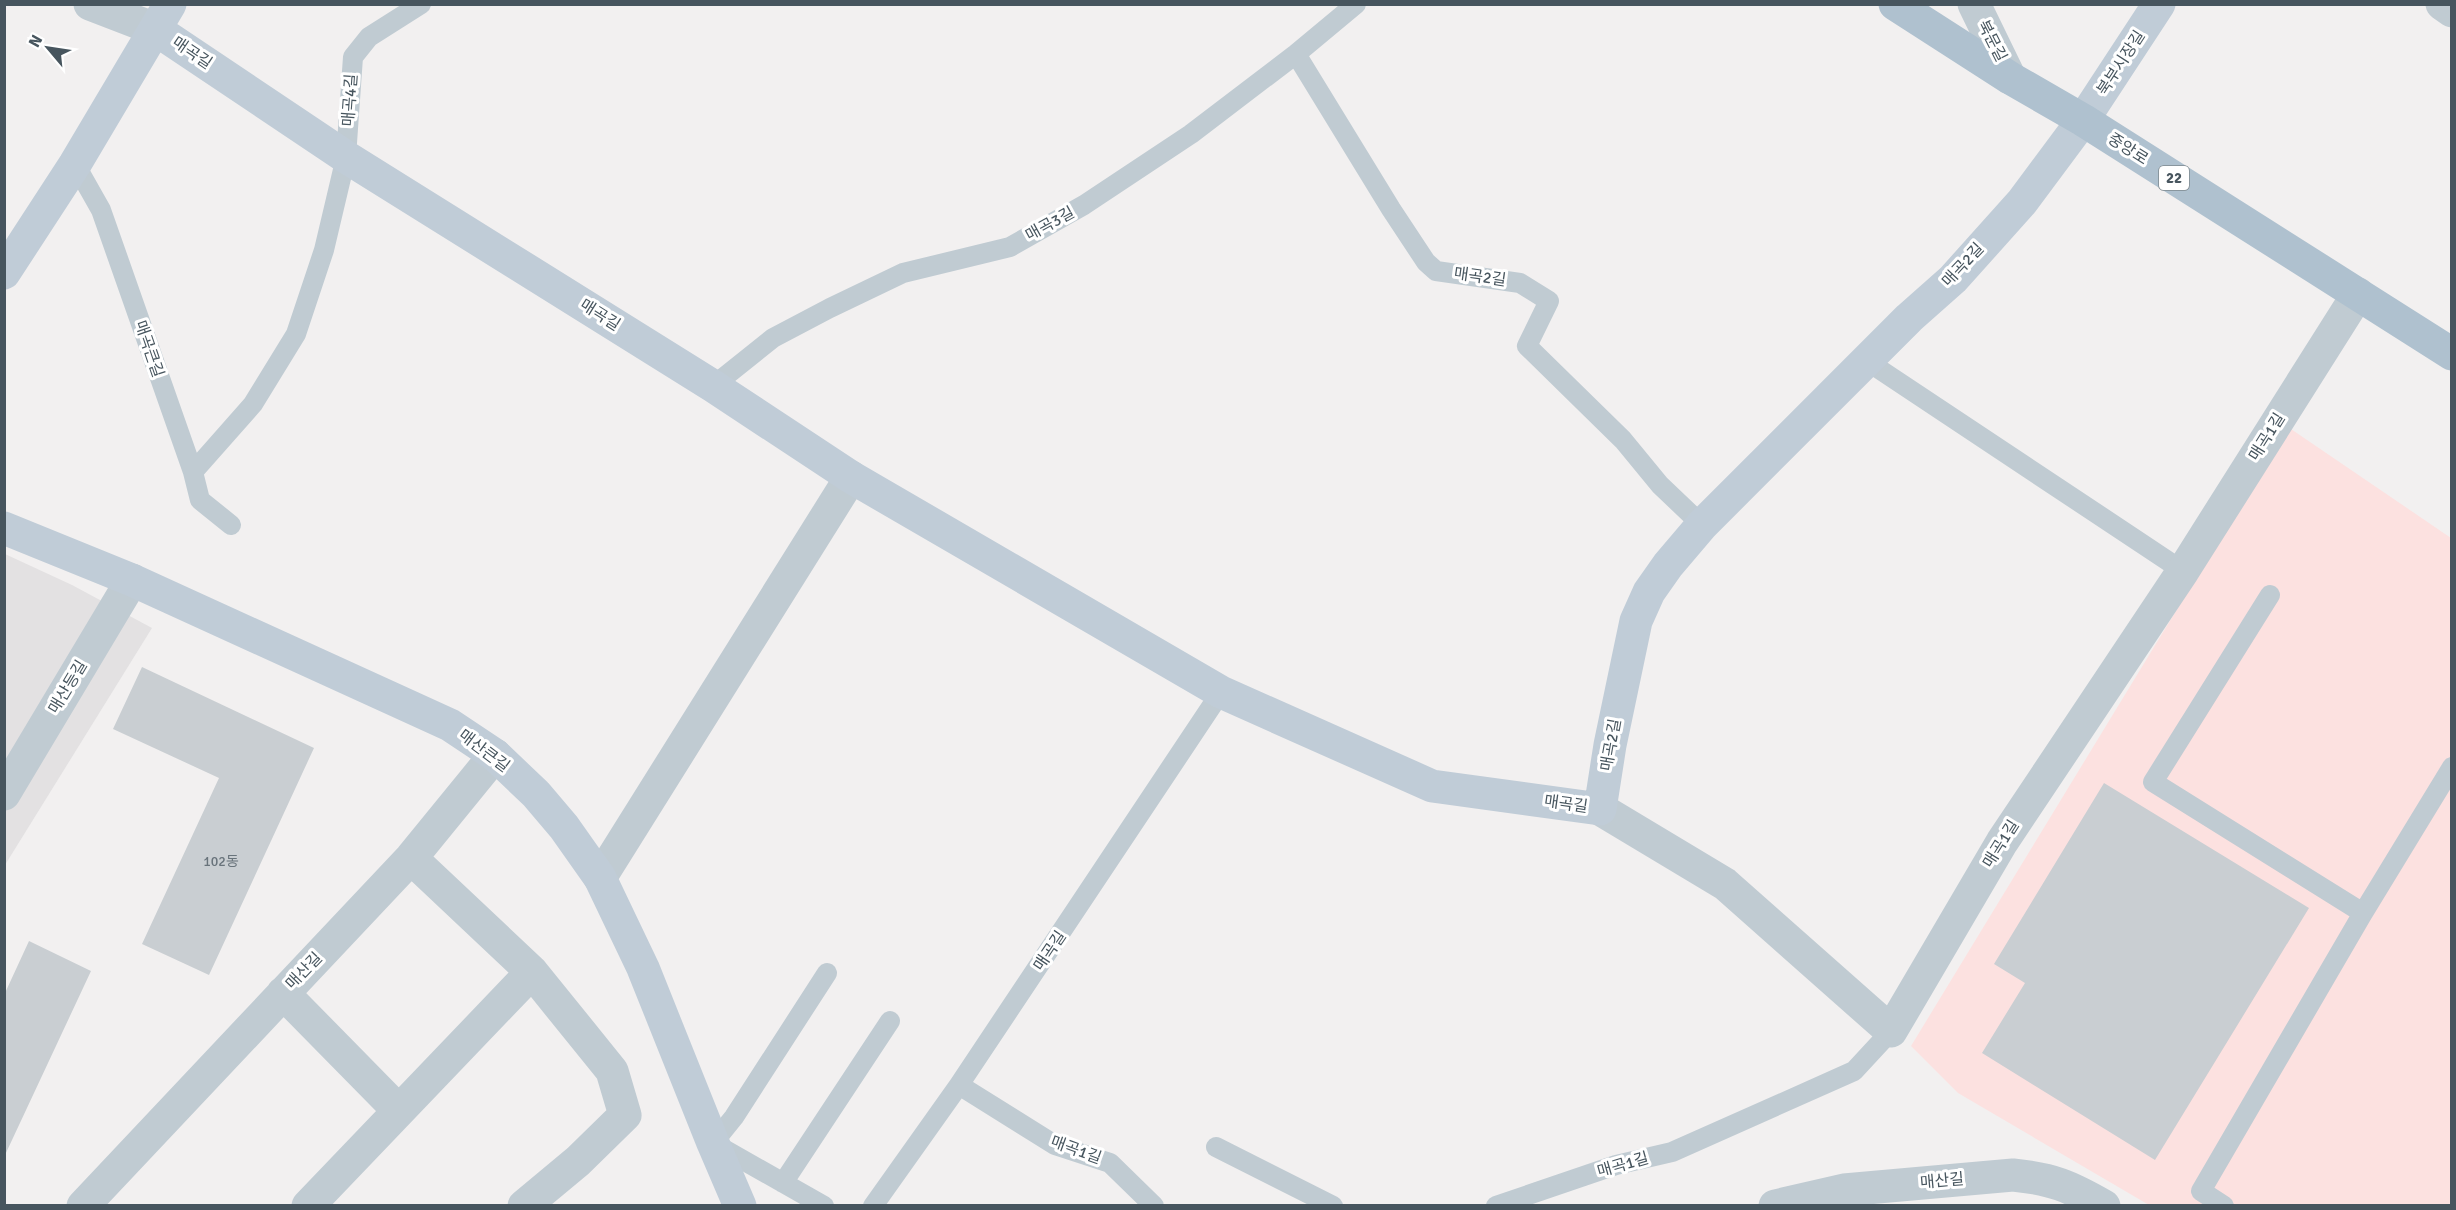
<svg xmlns="http://www.w3.org/2000/svg" width="2456" height="1210" font-family="Signika,'Noto Sans KR',sans-serif">
<style>
.education{fill:#e3e1e2}
.medical{fill:#fce1e0}
.building{fill:#c9ced2}
.lines{fill:none;stroke-linecap:round;stroke-linejoin:round}
.lane{stroke:#c0cbd2;stroke-width:20}
.street{stroke:#c0cbd2;stroke-width:33}
.secondary{stroke:#c0ccd7;stroke-width:33}
.primary{stroke:#afc1cf;stroke-width:33}
.labels{text-anchor:middle;dominant-baseline:central;stroke-width:6;stroke-linejoin:round;paint-order:stroke}
.number-label{font-size:14px;fill:#68737b}
.shield{fill:#fff;stroke:#7e888e;stroke-width:1.5}
.shield-label{font-size:15px;font-weight:bold;fill:#47555e}
.street-label{font-size:16px;fill:#47555e;stroke:#fff}
</style>
<rect width="100%" height="100%" fill="#f2f0f0"/>
<path class="education" d="M5,554L72,585L152,628L5,865Z"/>
<path class="medical" d="M2288,427L2451,538V1205H2149L1958,1093L1911,1046Z"/>
<path class="building" d="M142,667L314,748L209,975L142,944L219,778L113,729Z
M2104,783L2309,908L2155,1160L1982,1053L2025,983L1994,964Z
M29,941L91,971L5,1155V993Z"/>
<g class="lines">
<path class="lane" d="M1296,54L1391,209L1426,262L1436,271L1520,283L1549,301L1527,346L1623,440L1660,485L1702,525
M75,164L101,210L193,472L200,500L231,525
M1867,361L2183,571
M713,386L773,338L830,308L903,273L1010,247L1084,205L1191,134L1296,54L1356,4
M193,472L253,404L296,334L324,250L346,157L353,57L369,37L421,4
M2270,595L2153,782L2363,913L2452,767
M959,1085L1055,1145L1110,1163L1154,1206
M1216,1147L1333,1206
M783,1183L890,1021
M824,1206L713,1143L734,1117L827,973
M873,1206L959,1085L1221,692
M1496,1206L1616,1165L1672,1152L1854,1071L1891,1031
M2224,1206L2201,1191L2363,913"/>
<path class="street" d="M90,4L155,29
M1974,4L2010,78
M2442,4L2452,11
M4,794L132,580
M1600,809L1725,884L1891,1031L2002,842L2183,571L2358,294
M411,858L532,972L612,1071L625,1115L578,1161L524,1206
M600,878L851,477
M283,993L398,1110
M83,1206L411,858L495,755
M308,1206L532,972
M1775,1206L1844,1190L2013,1175C2053,1179 2069,1186 2104,1206"/>
<path class="secondary" d="M155,29L346,157L713,386L851,477L1221,692L1432,786L1600,809L1610,745L1636,621L1649,592L1668,565L1702,525L1909,318L1953,279L2022,202L2083,120L2159,4
M4,273L75,164L170,4
M4,528L132,580L450,725L495,755L536,794L564,827L600,878L643,968L713,1143L740,1206"/>
<path class="primary" d="M1895,4L2010,78L2083,120L2452,354"/>
</g>
<g class="labels">
<g class="number-label">
<text x="221" y="861">102동</text>
</g>
<rect class="shield" x="2159" y="166" width="30" height="24" rx="4.5"/>
<g class="shield-label">
<text x="2174" y="178">22</text>
</g>
<g class="street-label">
<text transform="translate(1992 41) rotate(63)">북문길</text>
<text transform="translate(192 53) rotate(34)">매곡길</text>
<text transform="translate(2121 63) rotate(-57)">북부시장길</text>
<text transform="translate(350 100) rotate(-86)">매곡4길</text>
<text transform="translate(2128 149) rotate(32)">중앙로</text>
<text transform="translate(1050 224) rotate(-29)">매곡3길</text>
<text transform="translate(1963 265) rotate(-47)">매곡2길</text>
<text transform="translate(1480 277) rotate(8)">매곡2길</text>
<text transform="translate(600 315) rotate(32)">매곡길</text>
<text transform="translate(149 349) rotate(71)">매곡큰길</text>
<text transform="translate(2267 437) rotate(-58)">매곡1길</text>
<text transform="translate(68 687) rotate(-59)">매산등길</text>
<text transform="translate(1611 745) rotate(-80)">매곡2길</text>
<text transform="translate(484 751) rotate(37)">매산큰길</text>
<text transform="translate(1566 804) rotate(8)">매곡길</text>
<text transform="translate(2001 844) rotate(-58)">매곡1길</text>
<text transform="translate(1050 951) rotate(-56)">매곡길</text>
<text transform="translate(304 971) rotate(-46)">매산길</text>
<text transform="translate(1076 1150) rotate(20)">매곡1길</text>
<text transform="translate(1623 1165) rotate(-16)">매곡1길</text>
<text transform="translate(1942 1181) rotate(-5)">매산길</text>
</g>
</g>
<rect width="2456" height="1210" fill="none" stroke="#47555e" stroke-width="12"/>
<g transform="translate(48 48) rotate(299)" stroke="#ffffff" stroke-width="4.5" paint-order="stroke">
<path d="M0-4.5L10 22L0 15L-10 22Z" fill="#47555e"/>
<text y="-9" font-size="16" font-weight="bold" text-anchor="middle" fill="#47555e">N</text>
</g>
</svg>
